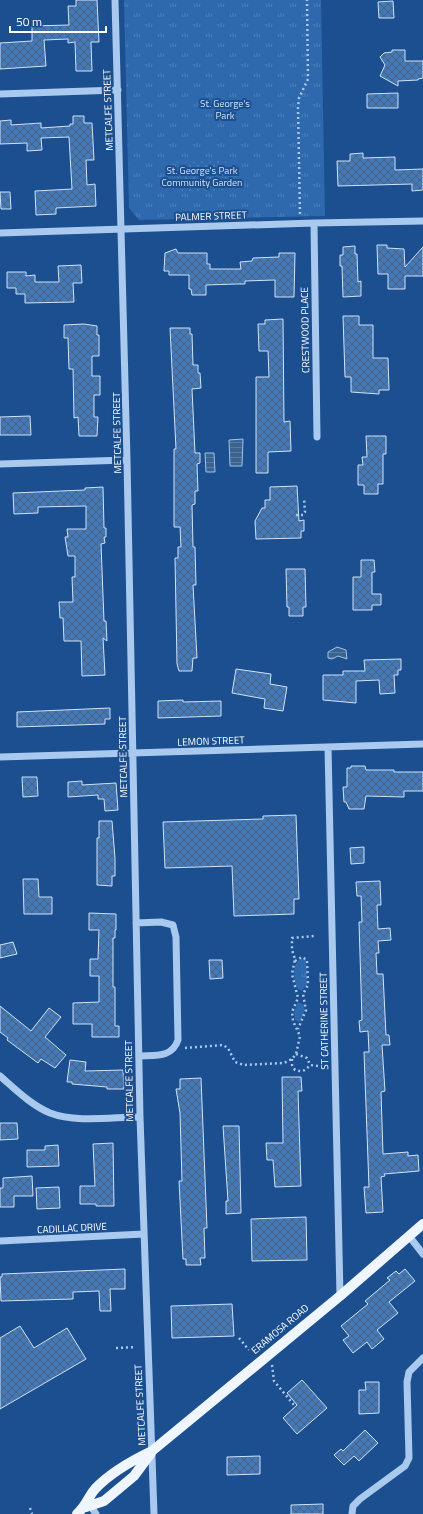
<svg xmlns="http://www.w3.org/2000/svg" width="423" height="1514" font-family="'Titillium Web',sans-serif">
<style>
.park{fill:url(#park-tufts)}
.garden{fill:url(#garden-dots)}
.water{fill:url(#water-rules);stroke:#9cc4f0}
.building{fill:url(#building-cross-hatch);stroke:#cfe3fa}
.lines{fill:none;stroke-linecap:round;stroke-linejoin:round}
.path{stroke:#a9c9ee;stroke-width:2.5;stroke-dasharray:2 3;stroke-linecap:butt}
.minor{stroke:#a9c9ee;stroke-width:7}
.major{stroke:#f0f6ff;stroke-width:10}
.labels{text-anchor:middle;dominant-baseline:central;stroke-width:4;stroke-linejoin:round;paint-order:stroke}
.park-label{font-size:10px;fill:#cfe3fa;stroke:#1b4f8f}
.street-label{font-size:10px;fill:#fff;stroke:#1b4f8f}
</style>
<defs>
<pattern id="park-tufts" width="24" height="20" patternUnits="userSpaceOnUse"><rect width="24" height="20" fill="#2e69ad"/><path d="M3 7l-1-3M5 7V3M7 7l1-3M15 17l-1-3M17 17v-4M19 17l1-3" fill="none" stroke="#4d80b9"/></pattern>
<pattern id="garden-dots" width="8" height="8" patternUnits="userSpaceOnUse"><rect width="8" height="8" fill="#2e69ad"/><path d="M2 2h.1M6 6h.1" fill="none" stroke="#4d80b9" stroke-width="1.8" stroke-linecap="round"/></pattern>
<pattern id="water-rules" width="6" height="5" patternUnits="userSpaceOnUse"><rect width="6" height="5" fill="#3c6290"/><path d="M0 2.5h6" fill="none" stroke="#597aa1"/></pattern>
<pattern id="building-cross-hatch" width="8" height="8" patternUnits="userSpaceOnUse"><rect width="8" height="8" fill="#4478b7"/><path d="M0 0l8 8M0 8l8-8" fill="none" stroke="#486282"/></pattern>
</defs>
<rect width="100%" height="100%" fill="#1b4f8f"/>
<path class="park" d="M124,0H321L325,216L139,220L129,208Z
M300,959H306L307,984L302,991L298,989C293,980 292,966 300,959Z
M298,1002L304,1005C305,1011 303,1017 299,1022L295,1020L294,1012Z"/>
<path class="garden" d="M226,161L227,190L179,192L177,162Z"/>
<path class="water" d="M243,439L242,466H230L229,440Z
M205,453H214L215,472H206Z
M337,647L346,650L347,659L338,656L332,659L328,658V652Z"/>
<path class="building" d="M76,0H97L99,42H91L92,71H76L75,42L68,43V39L44,40L46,66L0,69V43L32,41V26L69,25L68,6H76Z
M393,1L394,18H379L378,2Z
M392,50H405V61H423V78L418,79V80L398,81V86L380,76L385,65L380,57L384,53L392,52Z
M398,93V108H367V94Z
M73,116H84V123H92L94,160H86L87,185L95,184L96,206L56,208V214L36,215L35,191L72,189L69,137L41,138L42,150L27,151V143L0,144V121L11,120V125L41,123V128L70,126V124H73Z
M363,153V158L395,157V170L423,169V190L412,191V184L338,186L337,161H350V154Z
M0,192H10L11,209H1Z
M377,245H387V248L404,249L405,267L423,247V276H405V289H388V274H378Z
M355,246V254H357L358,282L361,281V296L343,297L342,266H340V255H343V247Z
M176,249L178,253H207V264H210V269H241L240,262L252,261L253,258L279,257V253H295L294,297H275V280L245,281V284H236L206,285V295H192L191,289H189V275H169V271H164L165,253Z
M81,265L82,283H73L74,302L25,303V294H16V288H7V272H26V276L35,275V282H59L58,266Z
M343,316H359V325H373V358H388L389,390H379V394L351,392V377H345Z
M283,319L284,422L290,421L291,451L268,452V473H256V377H269L268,351H259L258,324H265V320Z
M84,324L97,326V335H99V356H92V376H100V395H94V417H98L97,436H79L78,417L74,418L73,369H69L68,338H64V325Z
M170,328H190V334H192L193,365H198V373H200L201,388L192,389L195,453H200V463L197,464L198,491H195V504L192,505L193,547H195L196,585H193L197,658H193L192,671H179L177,664L175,558H178V547H181L180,527H174V449H176Z
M30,416L31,435H0V417Z
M366,436H386V454H383V484H378V494H364V485H358V465H363L362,457H367Z
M297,486L299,521L304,520V531H301V538L256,539L255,521L262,508H265V500H270V487Z
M103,487L104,528H106V537H104L105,543L101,544L104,621H106L107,641L103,638L105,675L82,676L81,641H64L63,618H60L59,602H73L72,577H75V556H68L65,537H68L67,529H86V506L38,507V513L14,514L13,493L85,490V488Z
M361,560H374L375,572H372V594H381V605H372V610H353V577H361Z
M286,569H305L306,607H303V616H289V607H287Z
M401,659V670H398V675H394L395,693L380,694L379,680L356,681V703L323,700V675H343V671H365L364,660Z
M236,669L271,674L270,684L287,687L283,711L264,708L265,699L232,693Z
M183,700V702L221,701V716L158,718V701Z
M110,708V719H105V724L17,727V712Z
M351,766H365L366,770H394V772H423V791H404V797L366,796L364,809H349L346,802H344L343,787H347V768H351Z
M22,777H37L38,796L23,797Z
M82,781V785L116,783L118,810L105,811L104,799H98V795L68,797V782Z
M296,815L299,899H294V914L234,916L232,866L165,868L163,822L263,819V816Z
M99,821H112L115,858V876H112V886L97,885V838H99Z
M364,847V863L351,864L350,848Z
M23,879H38L39,897H52V914H24Z
M380,881L381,905H377L378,929L390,928L391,940L378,941L379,953H376L377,974H383L386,1035H389L390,1045H382L385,1091L381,1092L383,1154L408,1152V1156L418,1155L419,1171L384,1174L385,1176L381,1177L383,1212L366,1213L364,1187H369L364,1052H369L368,1031L360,1032L359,1021L362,1020L359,922H362L361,896H357L356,882Z
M89,913L116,914V930H115V938H113V987H115V1026H119V1037H92V1024H73V1003L99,1002V976H90V959H98L99,930H89Z
M13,942L17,954L0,958V945Z
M209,960H222L223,978L210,979Z
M0,1006L31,1031L49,1008L61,1017L45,1037L66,1055L55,1068L41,1059L38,1063L7,1040L8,1038L0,1032Z
M70,1060L86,1062L85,1071L123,1070L124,1089H107V1087L72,1084V1082H67Z
M282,1077H301L302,1091H298L301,1186L275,1187L273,1160H267L266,1143H283Z
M201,1078L207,1228H204L205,1258H200L201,1265H186V1259H183L179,1181H182L180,1113L176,1089H180V1079Z
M0,1123H17L18,1139L0,1140Z
M223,1126H239L241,1213L226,1214V1201H228Z
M113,1143L114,1206H96V1204H80V1186H95L93,1144Z
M58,1145L59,1166L27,1167V1150H45V1146Z
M32,1176L33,1196H14V1207H0V1188H3V1178Z
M59,1187L60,1208L37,1209L36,1188Z
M306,1217L307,1260L252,1261L251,1219Z
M125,1269V1289H110L111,1311H100L99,1291L73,1292V1299L1,1301L0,1277H2V1274Z
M405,1269L415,1281L389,1302L398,1313L377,1330L384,1339L372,1349L367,1342L353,1353L343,1340L349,1336L341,1326L368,1304L365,1301L390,1280L387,1278L396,1271L399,1274Z
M232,1304L234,1336L172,1338L171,1306Z
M20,1326L34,1348L67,1328L86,1359L0,1409V1338Z
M302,1380L327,1408L297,1434L283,1418L297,1405L287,1393Z
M365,1382H379V1413L359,1414V1390H366Z
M365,1430L378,1443L359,1461L354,1456L344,1465L334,1455L341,1449L343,1451Z
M260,1456V1474L227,1475V1457Z
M323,1504V1514H291V1505Z"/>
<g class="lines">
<path class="path" d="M300,214L298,108L299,98L308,79L307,0
M296,515H303L305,512L304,498
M295,961L302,957L307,960L308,985L303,994L306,1010L298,1029
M185,1048L223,1045L228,1048L235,1062L244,1065L284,1063L292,1059L296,1054L300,1036L293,1021L292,1012L298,998L292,974L295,959L292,950V938L314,936
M296,1054L307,1058L310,1065
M292,1059V1065L295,1070C302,1072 305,1071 310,1065L318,1066
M239,1338L249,1350
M116,1348L136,1347
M272,1365L274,1381L294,1405
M30,1508L32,1514"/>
<path class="minor" d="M115,0L127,460L140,1117L154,1514
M0,94L118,90
M314,223L317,437
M0,233L314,223L423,221
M0,464L127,460
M328,747L340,1296
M0,757L423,744
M136,923L161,922L173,925L176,937L178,1040C172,1058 155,1055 139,1056
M0,1076C15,1089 31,1105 50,1113C76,1123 113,1117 140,1117
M409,1236L423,1254
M0,1241L144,1234
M90,1505L96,1514
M352,1514L353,1506L360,1499L405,1466L409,1458L407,1382L409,1372L423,1358"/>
<path class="major" d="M86,1507L104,1501L134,1476L151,1453
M77,1514C87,1505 88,1497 95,1489C111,1472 131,1461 152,1451L340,1296L423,1224"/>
</g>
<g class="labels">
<g class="park-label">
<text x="225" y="103">St. George's<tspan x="225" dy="12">Park</tspan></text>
<text x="202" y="170">St. George's Park<tspan x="202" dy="12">Community Garden</tspan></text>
</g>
<g class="street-label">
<text transform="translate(108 110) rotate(-92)">METCALFE STREET</text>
<text transform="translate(211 216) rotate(-2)">PALMER STREET</text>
<text transform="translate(305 330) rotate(-91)">CRESTWOOD PLACE</text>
<text transform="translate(117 433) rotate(-91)">METCALFE STREET</text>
<text transform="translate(211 741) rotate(-2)">LEMON STREET</text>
<text transform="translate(123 757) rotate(-91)">METCALFE STREET</text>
<text transform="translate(324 1021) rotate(-91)">ST CATHERINE STREET</text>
<text transform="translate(129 1081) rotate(-91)">METCALFE STREET</text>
<text transform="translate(72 1228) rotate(-3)">CADILLAC DRIVE</text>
<text transform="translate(280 1329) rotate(-40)">ERAMOSA ROAD</text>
<text transform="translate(140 1405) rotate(-93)">METCALFE STREET</text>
</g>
</g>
<path d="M10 26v6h96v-6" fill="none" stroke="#ffffff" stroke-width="2"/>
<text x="16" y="26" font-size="12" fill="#ffffff" stroke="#1b4f8f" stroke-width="3" paint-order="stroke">50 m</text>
</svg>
